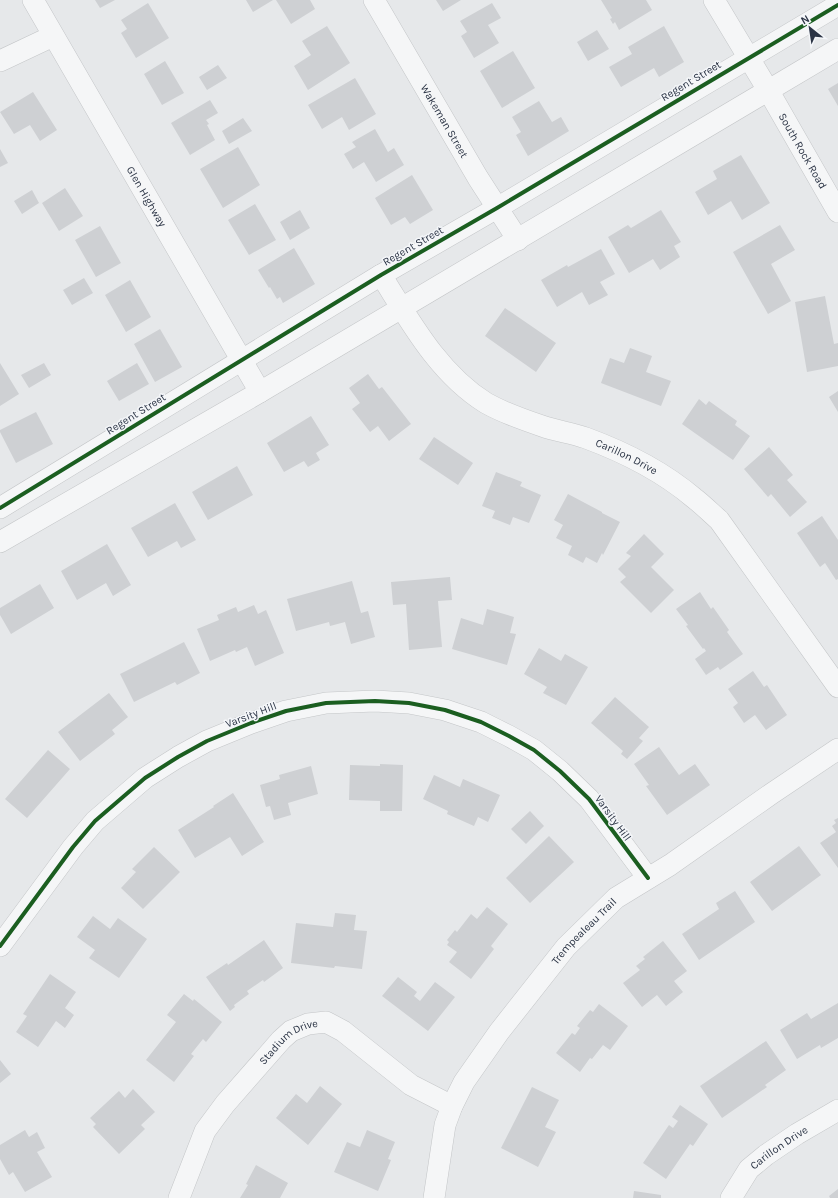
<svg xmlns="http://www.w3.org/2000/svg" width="838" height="1198" font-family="Karla,sans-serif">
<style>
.building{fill:#ced0d3}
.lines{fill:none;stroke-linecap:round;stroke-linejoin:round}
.minor-casing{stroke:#c4c6c8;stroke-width:22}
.minor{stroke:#f5f6f7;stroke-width:21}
.cycleway-casing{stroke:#f4f6f9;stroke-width:6}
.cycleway{stroke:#1b5e20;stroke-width:4}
.labels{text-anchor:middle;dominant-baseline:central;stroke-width:3;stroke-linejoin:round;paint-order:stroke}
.street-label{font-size:11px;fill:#2b3445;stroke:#f4f6f9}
</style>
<rect width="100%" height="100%" fill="#e6e8ea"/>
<path class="building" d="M95,0H115L100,8Z
M246,0H273L253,12Z
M276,0H310L315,9L291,24Z
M436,0H461L443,11Z
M601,0H646L652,10L619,30L615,22L613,24L610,19L612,18Z
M148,3L169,38L136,58L121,33L127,29L121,20Z
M492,3L501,18L488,25L499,43L474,58L461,36L467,32L460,21Z
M327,26L350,63L308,90L294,66L311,55L302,41Z
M664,26L684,62L659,77L654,68L621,87L609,67L632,54L628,47Z
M597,30L609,49L588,61L577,42Z
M513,51L535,88L502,108L480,71Z
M165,61L184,93L162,105L144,74Z
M218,65L227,78L207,90L199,77Z
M355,78L376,114L349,130L342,117L322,129L308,105Z
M838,83V106L828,89Z
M33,92L57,130L40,141L30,125L14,134L0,112Z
M210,100L218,113L206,120L209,124L207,125L215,140L190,155L171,123Z
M539,101L552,122L561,117L569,131L528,156L516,135L521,132L512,117Z
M243,118L252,131L229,144L222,131Z
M375,129L388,152L394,148L404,165L376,182L364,162L353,169L344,154L356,147L352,142Z
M238,147L260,185L223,208L200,169Z
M0,149L8,163L0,167Z
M741,155L770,203L742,220L731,201L708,215L695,192L717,179L713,171Z
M412,175L433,210L410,224L405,217L391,225L375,198Z
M65,188L83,216L59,231L42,203Z
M32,190L39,203L22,214L14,201Z
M255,204L276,240L249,255L228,220Z
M300,210L310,228L290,240L280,222Z
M661,210L681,242L674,246L680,257L660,270L653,259L629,273L608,237L628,225L631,228Z
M780,225L795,250L771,264L791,301L768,314L733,252Z
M100,226L121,263L96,277L75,240Z
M294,248L315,284L283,303L280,297L277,299L270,287L269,288L258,270Z
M601,249L615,274L600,282L608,295L589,305L582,292L557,307L541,280L567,265L568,267Z
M84,278L93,293L72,305L63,290Z
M130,280L151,317L126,332L105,295Z
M825,296L834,344L838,343V366L807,372L795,302Z
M505,308L556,343L536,372L485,336Z
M160,329L182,367L155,382L134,344Z
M630,348L652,356L646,372L671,381L661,406L601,383L610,358L624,363Z
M0,363L19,394L0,406Z
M44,363L51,375L29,388L21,375Z
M137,363L149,384L119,401L107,381Z
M368,374L379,389L382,387L411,424L389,441L378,426L370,432L352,409L360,403L349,388Z
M838,391V412L829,397Z
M699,399L706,405L709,401L737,421L735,425L750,436L733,460L682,424Z
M36,412L53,444L16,463L0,432V430Z
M311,416L329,445L316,453L320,460L308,467L304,461L284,472L267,443Z
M434,437L473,463L458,485L419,459Z
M769,447L793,475L787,480L807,502L790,517L771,494L768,497L744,469Z
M237,466L253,495L208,520L192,492Z
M496,472L522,482L520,486L541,495L529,523L513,517L510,525L492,518L495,511L482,506Z
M568,494L602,512V513L620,522L603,555L602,553L597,563L586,557L583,563L568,555L572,546L556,538L563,525L554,520Z
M175,503L196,540L181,548L177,541L148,557L131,528Z
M822,516L838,540V579L836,580L825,563L820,567L797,533Z
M644,534L664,554L651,567L674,590L651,613L620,582L626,577L618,569L631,556L626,553Z
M107,544L131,585L113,596L106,583L77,600L61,571Z
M450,577L452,600L438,601L442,647L409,650L406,604L393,605L391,582Z
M352,581L361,613L368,611L375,637L351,644L345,622L330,626L329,622L296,631L287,599Z
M40,584L54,608L11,634L0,615V608Z
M700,592L711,609L713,607L729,630L727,632L743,654L720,670L718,667L706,675L695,659L706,651L704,648L703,649L686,626L688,625L676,609Z
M254,605L258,614L266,610L284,653L255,666L247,647L236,652L235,650L210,661L197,629L219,620L217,615L236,607L238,612Z
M487,609L514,617L510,633L516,634L507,665L452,649L461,618L483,625Z
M184,642L200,673L177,685L175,682L134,702L120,674Z
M539,648L561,661L565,654L588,667L566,705L543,693L547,687L524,674Z
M753,671L764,687L767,685L787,715L766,730L755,715L744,723L733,707L738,703L728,689Z
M109,693L128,717L112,730L115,734L80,761L58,732Z
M615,697L649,727L639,738L643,741L627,759L621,754L623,751L591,723Z
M659,747L679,775L695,764L710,785L667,815L646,786L649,785L634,764Z
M48,750L70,769L27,818L5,799Z
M380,764L403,765L402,811H380V801L349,800L350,765L380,766Z
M311,766L318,794L288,803L291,815L274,820L270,806L266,807L260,785L280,779L279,775Z
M434,775L460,787L463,779L500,795L488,822L478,817L474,826L447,814L448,811L423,799Z
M233,793L264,842L242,856L230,837L195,858L178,830L214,807L213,806Z
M530,811L544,826L526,844L511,829Z
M838,818V868L820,843L836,832L832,826L836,823L834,820Z
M549,836L574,862L530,903L506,878Z
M799,846L821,875L772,911L750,882Z
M154,847L180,872L143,909L121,888L136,872L132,869Z
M735,891L755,922L699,960L682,934L719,909L716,903Z
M487,907L508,924L491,946L494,949L471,979L449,962L457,952L447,945L449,942L447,940L455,930L457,932L471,914L477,919Z
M335,913L356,915L354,930L367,931L362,969L335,966L334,968L291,963L296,923L333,927Z
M93,916L110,929L118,918L147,939L119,978L89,958L95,950L77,937Z
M264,940L283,968L264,982L263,980L247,991L249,994L234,1005L235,1007L230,1011L206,977L227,963L228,965Z
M663,941L687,971L674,981L683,992L666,1006L657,995L642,1007L623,983L640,970L636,966L645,959L643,957Z
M50,974L76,992L65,1008L74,1015L65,1028L56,1021L38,1047L16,1032L27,1016L23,1014Z
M398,977L417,992L414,996L420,1001L435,982L455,997L428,1031L382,996Z
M184,994L193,1001L194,999L222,1022L206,1042L203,1039L191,1054L194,1056L174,1082L146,1060L176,1022L167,1015Z
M838,1003V1038L821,1048L820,1045L797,1059L780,1030L807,1013L811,1019Z
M599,1004L628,1026L610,1050L603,1045L592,1059L590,1058L580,1072L556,1053L572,1033L575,1035L580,1028L577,1026L590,1010L593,1012Z
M766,1041L786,1070L765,1085L767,1087L722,1118L700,1086Z
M0,1060L11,1074L0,1083Z
M320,1086L342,1104L308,1145L276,1118L296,1094L307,1103Z
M532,1087L559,1100L545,1127L556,1132L538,1167L501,1148Z
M133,1089L155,1112L141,1125L145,1129L119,1154L93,1127L96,1124L90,1118L119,1091L125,1098Z
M680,1105L708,1124L693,1146L690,1144L666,1179L643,1163L669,1125L673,1128L678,1121L672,1117Z
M25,1130L29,1137L37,1132L45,1148L37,1152L52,1177L25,1192L13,1172L9,1175L0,1159V1145Z
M367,1130L395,1142L388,1159L391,1160L378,1191L334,1172L347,1142L360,1147Z
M256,1165L288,1183L280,1198H240L248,1185L246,1184Z
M838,1189V1198H830L829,1196Z
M634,1191L661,1195V1198H633Z"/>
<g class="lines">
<g class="minor-casing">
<g id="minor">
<path id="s1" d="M33,0L260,392"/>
<path id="s2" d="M374,0L478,178L518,240"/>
<path id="s3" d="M714,0L768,90L838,212"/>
<path d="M0,61L53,36"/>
<path id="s4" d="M381,275C410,321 438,373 486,403C502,412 524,420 542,426C556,431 572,433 586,438C624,452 662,471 694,498C703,505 711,513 719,520L838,687"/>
<path d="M0,508L381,275L497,208L838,5"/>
<path d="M0,542L260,392L838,49"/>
<path d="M0,946L73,847L95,821L145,778L178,757L207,741L251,723L286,711L326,703L375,701L409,703L445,710L481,722L509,736L534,750L560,771L589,799L648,878"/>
<path id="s5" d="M179,1198L205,1131L225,1104L281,1040L291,1031L308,1024L326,1022L343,1031L411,1085L452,1106"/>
<path id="s6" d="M434,1198L445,1125L452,1106L464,1082L499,1032L566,947L616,898L670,865L771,794L838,749"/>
<path id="s7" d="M731,1198L749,1169L766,1155L797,1134L838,1110"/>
</g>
</g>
<use href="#minor" class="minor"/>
<g class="cycleway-casing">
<path id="cycleway" d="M0,508L381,275L497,208L838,5
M0,946L73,847L95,821L145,778L178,757L207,741L251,723L286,711L326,703L375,701L409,703L445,710L481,722L509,736L534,750L560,771L589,799L648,878"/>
</g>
<use href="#cycleway" class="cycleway"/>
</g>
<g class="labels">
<g class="street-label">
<text transform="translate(691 81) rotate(-31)">Regent Street</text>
<text stroke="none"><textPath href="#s2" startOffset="140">Wakeman Street</textPath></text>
<text stroke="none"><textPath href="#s3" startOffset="175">South Rock Road</textPath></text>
<text stroke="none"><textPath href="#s1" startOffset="227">Glen Highway</textPath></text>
<text transform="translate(413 246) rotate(-30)">Regent Street</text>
<text transform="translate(136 414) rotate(-32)">Regent Street</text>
<text stroke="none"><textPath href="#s4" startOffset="318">Carillon Drive</textPath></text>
<text transform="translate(251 715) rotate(-21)">Varsity Hill</text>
<text transform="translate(613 818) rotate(54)">Varsity Hill</text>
<text stroke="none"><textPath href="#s6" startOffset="314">Trempealeau Trail</textPath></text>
<text stroke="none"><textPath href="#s5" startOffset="196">Stadium Drive</textPath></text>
<text stroke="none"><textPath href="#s7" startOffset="71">Carillon Drive</textPath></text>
</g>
</g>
<g transform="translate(810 28) rotate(330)" stroke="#f4f6f9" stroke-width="3" paint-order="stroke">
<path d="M0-3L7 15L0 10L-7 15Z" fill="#2b3445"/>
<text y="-6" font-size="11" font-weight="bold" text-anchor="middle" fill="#2b3445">N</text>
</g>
</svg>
